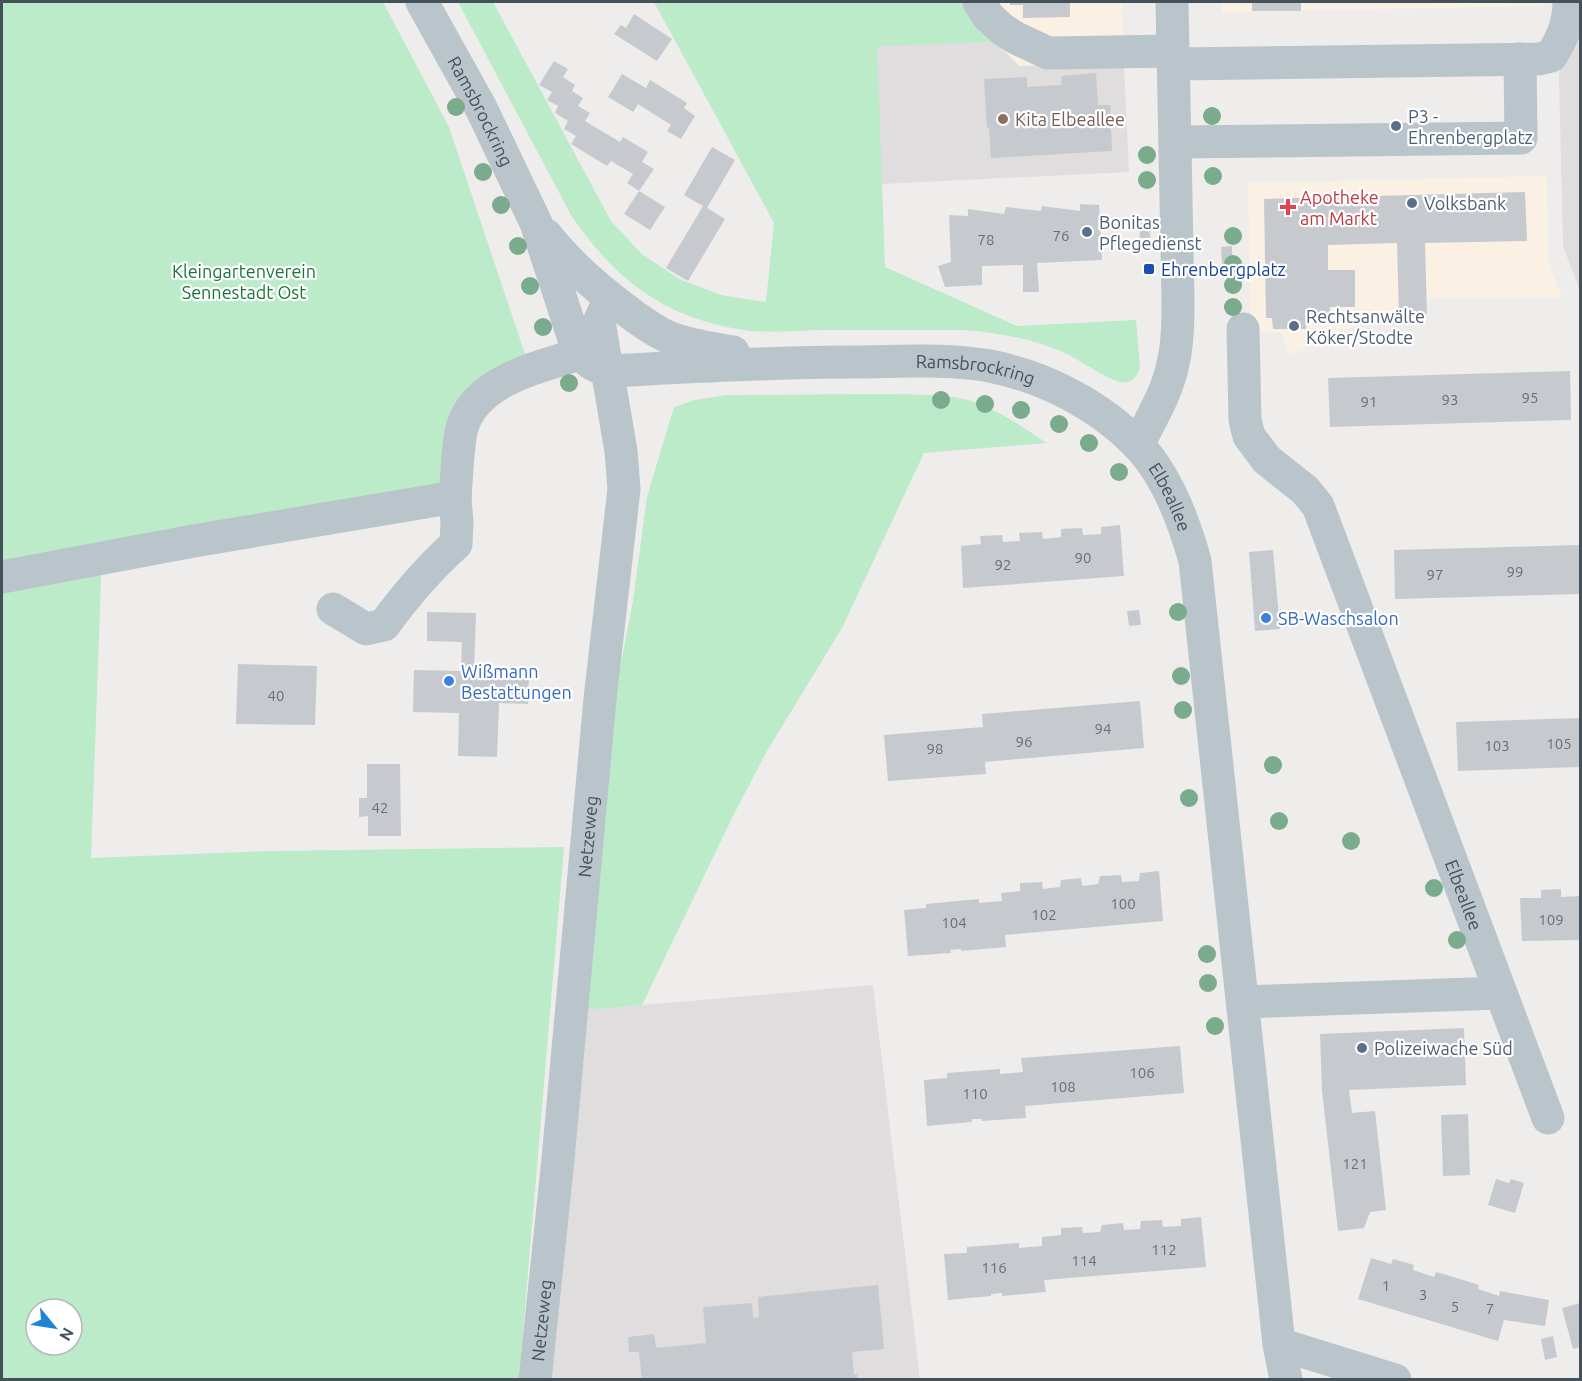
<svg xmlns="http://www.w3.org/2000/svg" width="1582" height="1381" font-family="Ubuntu,sans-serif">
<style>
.commercial{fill:#faf1e4}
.education{fill:#dfdddd}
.green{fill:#bbebc8;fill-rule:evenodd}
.building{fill:#c6cacf}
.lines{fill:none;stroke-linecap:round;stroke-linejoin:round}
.minor{stroke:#bac5cb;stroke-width:33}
.tree{fill:#7aab8c}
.education-dot{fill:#8d6e63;stroke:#fff;stroke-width:2}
.service-dot{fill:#5c6f8a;stroke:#fff;stroke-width:2}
.health-dot{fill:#e0444e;stroke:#fff;stroke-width:2}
.transit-dot{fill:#1a4fb4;stroke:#fff;stroke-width:2}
.shop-dot{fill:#3f7fe0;stroke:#fff;stroke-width:2}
.labels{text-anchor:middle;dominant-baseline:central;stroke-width:4.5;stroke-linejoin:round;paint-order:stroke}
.number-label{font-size:15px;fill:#656f76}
.street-label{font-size:18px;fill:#455158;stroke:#fff}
.service-label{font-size:18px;fill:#4e5e75;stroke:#fff;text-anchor:start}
.education-label{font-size:18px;fill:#785e54;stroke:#fff;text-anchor:start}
.health-label{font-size:18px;fill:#be3a42;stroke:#fff;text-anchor:start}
.transit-label{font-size:18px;fill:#164399;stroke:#fff;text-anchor:start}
.park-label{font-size:18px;fill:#1a753d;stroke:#fff}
.shop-label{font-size:18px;fill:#366cbe;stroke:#fff;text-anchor:start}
</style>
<rect width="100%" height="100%" fill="#efecec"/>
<path class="commercial" d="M964,2H1122L1124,65L1019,66L995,42Z
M1222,2H1542L1543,6L1222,12Z
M1547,176L1548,263L1562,297L1427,299V314L1378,316L1289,355L1281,332H1251L1248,183Z"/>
<path class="education" d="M1580,27V291L1563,246L1559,77L1560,67Z
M995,42L1019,66L1124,65L1129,172L881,184L877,45Z
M873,985L920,1379L550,1380L587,1010Z"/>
<path class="green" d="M2,2H383L449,127L527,360L498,371L441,493L102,552L91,858L272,851L564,847L519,1379L2,1380ZM36,1309H72V1345H36Z
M458,2H493L611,221L642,254L679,279L721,295L766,302L774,223L654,2H964L995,42L877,46L885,267L1017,326L1136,320L1140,368C1137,378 1131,384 1120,382C1111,381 1079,360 1067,354C1034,339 1000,333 964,330C918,330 872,330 826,330C800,330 770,334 744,330C664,318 615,280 571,215Z
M889,394C917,395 950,393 977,403C1002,412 1025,429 1047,443L924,453L842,628L767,751L733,816L642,1005L587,1010L612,710L633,601L647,497L674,407L695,400L727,395Z"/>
<path class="building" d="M1010,2H1070V17L1023,18V5H1010Z
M1252,2H1301V11H1252Z
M634,14L672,39L657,61L614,34L621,25L626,28Z
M554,61L568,69L563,77L575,85L572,91L583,98L578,106L590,113L585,121L620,142L623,137L648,152L642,162L654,169L639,191L665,207L650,230L624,214L639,191L627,183L633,174L611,161L607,166L571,144L576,136L564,129L568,121L555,113L558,106L547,100L552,92L539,85Z
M1096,73L1098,105H1110L1112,151L991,158L989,127L987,128L984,79L1027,77V87L1062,85L1061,76Z
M622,74L646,88L650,80L687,103L684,108L695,116L681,139L667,131L671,125L638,104L633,112L608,97Z
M712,147L735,160L707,208L725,219L688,281L666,268L703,206L684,195Z
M1525,192L1527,241L1425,243L1427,314L1399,315L1397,243L1328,245V270H1355V307H1330V316L1306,317V329H1273L1272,318H1266L1264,199Z
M1080,204L1099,205L1102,260L1037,263L1039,292H1023V265L982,266V285L945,287L938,266L951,262L949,215L968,216V209L1004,214L1006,207L1041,211L1042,206L1080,211Z
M1139,220H1149L1150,238H1140Z
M1232,246V264H1222L1221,247Z
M1570,371L1571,420L1330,427L1328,378Z
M1120,525L1124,576L963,588L961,546L981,544L980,536L1002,535L1003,542L1020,541L1019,533L1042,532L1043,539L1061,537V529L1082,528L1083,535L1101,534V527Z
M1580,545V594L1395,599L1394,550Z
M1273,550L1280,629L1255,631L1249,552Z
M1139,610L1141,625L1129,626L1127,611Z
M427,612L476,613L474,671L529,673L528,704L499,703L497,757L458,756L459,713L413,712L414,670L461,671L462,642L427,641Z
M238,664L317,666L315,725L236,724Z
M1140,701L1144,748L985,762L986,774L888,781L884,735L983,727L982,714Z
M1580,718V767L1458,771L1456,722Z
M367,764H400L401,836H368V816L359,817V798H367Z
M1159,871L1163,921L1005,935L1006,947L961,951V949L950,950L951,953L908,956L904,910L926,908V904L979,899V903L1002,901L1001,893L1020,891V883L1042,882L1043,889L1060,887L1061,880L1081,878L1082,886L1098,884L1100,876L1121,875L1122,882L1139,881L1140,873Z
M1561,889V897L1580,896V940L1522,941L1520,898H1541V890Z
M1464,1028L1466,1085L1349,1090L1352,1113L1375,1111L1386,1210L1370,1212L1364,1228L1338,1231L1322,1091L1320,1034Z
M1180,1046L1184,1093L1025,1106L1026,1118L982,1121V1119H972V1122L927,1126L924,1080L947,1078V1073L1000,1069V1074L1023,1072L1021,1058Z
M1468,1114L1470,1175L1443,1176L1441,1115Z
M1496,1179L1509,1183L1511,1179L1524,1183L1515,1213L1488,1205Z
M1201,1217L1206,1267L1044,1280L1046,1292L1002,1296V1293L991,1294V1296L948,1300L944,1254L967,1253V1247L1019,1243V1248L1042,1246V1237L1061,1235V1228L1082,1227L1083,1233L1100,1232L1102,1225L1123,1223L1124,1230L1140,1229L1141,1221L1162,1220L1163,1227L1181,1226V1219Z
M1371,1258L1391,1264L1393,1259L1414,1265L1413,1270L1434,1277L1436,1272L1447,1275L1479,1285L1478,1289L1499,1296L1500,1291L1549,1300L1545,1326L1504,1320L1498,1341L1358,1299Z
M878,1285L884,1349L852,1352L854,1375L857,1374V1380H642L639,1352H629L628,1337L654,1334L656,1348L706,1343L703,1307L752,1303L753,1318L759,1317L758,1297Z
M1580,1303V1347L1573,1349L1562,1308Z
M1553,1336L1557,1357L1545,1360L1541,1339Z"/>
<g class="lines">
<g class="minor">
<path id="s1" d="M422,2L481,108L536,223L579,354L592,364L607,371C689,367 771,362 853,362C898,362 945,358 990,366C1044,377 1098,404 1137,444C1167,475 1184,521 1195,561L1279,1344L1286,1380"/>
<path d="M979,2L988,16L1002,29L1016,38L1048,53L1173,51"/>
<path d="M1174,64L1539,59L1551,56C1562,39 1569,23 1569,2"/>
<path d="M1175,142L1521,138L1520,59"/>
<path d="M546,235C571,267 601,292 634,316C644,323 655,331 666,336C687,345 710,348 733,352"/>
<path id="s2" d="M1243,329L1245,420L1249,436L1267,460L1305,490L1318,506L1548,1118"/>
<path d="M1138,445C1150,420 1166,395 1172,368C1178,345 1178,321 1178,298L1172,2"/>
<path d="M2,577L188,542L455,497C457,476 457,453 461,432C472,381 537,368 579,354"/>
<path d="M333,609L366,629L384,625C406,595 428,569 456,544L457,523L455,497"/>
<path d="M1243,1002L1500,993"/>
<path d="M1279,1344L1395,1380"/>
<path id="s3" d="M535,1380L558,1159L600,699L624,489L621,451L599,322L610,298"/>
</g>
</g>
<g class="tree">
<circle cx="456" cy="107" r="9"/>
<circle cx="1212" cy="116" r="9"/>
<circle cx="1147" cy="155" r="9"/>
<circle cx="483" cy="172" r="9"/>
<circle cx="1213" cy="176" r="9"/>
<circle cx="1147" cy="180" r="9"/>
<circle cx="501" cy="205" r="9"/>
<circle cx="1233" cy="236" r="9"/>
<circle cx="518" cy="246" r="9"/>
<circle cx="1233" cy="264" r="9"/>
<circle cx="1233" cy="285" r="9"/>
<circle cx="530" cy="286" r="9"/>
<circle cx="1233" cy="307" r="9"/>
<circle cx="543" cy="327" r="9"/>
<circle cx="569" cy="383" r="9"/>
<circle cx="941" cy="400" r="9"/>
<circle cx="985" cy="404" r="9"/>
<circle cx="1021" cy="410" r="9"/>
<circle cx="1059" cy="424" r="9"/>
<circle cx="1089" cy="443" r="9"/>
<circle cx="1119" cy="472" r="9"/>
<circle cx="1178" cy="612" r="9"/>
<circle cx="1181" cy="676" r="9"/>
<circle cx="1183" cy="710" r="9"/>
<circle cx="1273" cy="765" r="9"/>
<circle cx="1189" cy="798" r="9"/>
<circle cx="1279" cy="821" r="9"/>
<circle cx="1351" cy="841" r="9"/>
<circle cx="1434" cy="888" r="9"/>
<circle cx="1457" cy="940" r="9"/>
<circle cx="1207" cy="954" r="9"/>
<circle cx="1208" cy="983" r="9"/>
<circle cx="1215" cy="1026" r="9"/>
</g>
<circle class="education-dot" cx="1003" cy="119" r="6"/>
<g class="service-dot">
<circle cx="1396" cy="126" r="6"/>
<circle cx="1412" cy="203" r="6"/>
<circle cx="1087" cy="232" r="6"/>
<circle cx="1294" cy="326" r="6"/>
<circle cx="1362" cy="1048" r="6"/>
</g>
<path class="health-dot" d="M1285 198h6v6h6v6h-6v6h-6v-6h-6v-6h6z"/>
<rect class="transit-dot" x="1143" y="263" width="12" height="12" rx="3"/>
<g class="shop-dot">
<circle cx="1266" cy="618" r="6"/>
<circle cx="449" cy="681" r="6"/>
</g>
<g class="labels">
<g class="number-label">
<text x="1061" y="235">76</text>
<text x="986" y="239">78</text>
<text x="1530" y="397">95</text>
<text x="1450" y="399">93</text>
<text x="1369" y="401">91</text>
<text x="1083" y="557">90</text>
<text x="1003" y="564">92</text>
<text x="1515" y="571">99</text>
<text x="1435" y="574">97</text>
<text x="276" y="695">40</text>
<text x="1103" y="728">94</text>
<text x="1024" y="741">96</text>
<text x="1559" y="743">105</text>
<text x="1497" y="745">103</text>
<text x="935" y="748">98</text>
<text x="380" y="807">42</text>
<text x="1123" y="903">100</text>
<text x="1044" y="914">102</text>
<text x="1551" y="919">109</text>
<text x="954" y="922">104</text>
<text x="1142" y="1072">106</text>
<text x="1063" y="1086">108</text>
<text x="975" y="1093">110</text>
<text x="1355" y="1163">121</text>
<text x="1164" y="1249">112</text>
<text x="1084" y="1260">114</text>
<text x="994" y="1267">116</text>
<text x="1386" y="1285">1</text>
<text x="1423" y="1294">3</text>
<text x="1455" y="1306">5</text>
<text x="1490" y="1308">7</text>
</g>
<g class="street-label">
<text stroke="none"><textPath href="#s1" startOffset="124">Ramsbrockring</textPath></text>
<text stroke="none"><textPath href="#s1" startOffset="789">Ramsbrockring</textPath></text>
<text stroke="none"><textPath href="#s1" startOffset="1035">Elbeallee</textPath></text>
<text stroke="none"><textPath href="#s3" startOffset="546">Netzeweg</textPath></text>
<text stroke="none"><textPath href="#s2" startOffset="622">Elbeallee</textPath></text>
<text stroke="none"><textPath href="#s3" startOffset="60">Netzeweg</textPath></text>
</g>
<g class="service-label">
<text x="1408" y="116">P3 -<tspan x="1408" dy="21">Ehrenbergplatz</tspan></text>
<text x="1424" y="203">Volksbank</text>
<text x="1099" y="222">Bonitas<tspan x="1099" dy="21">Pflegedienst</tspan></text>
<text x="1306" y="316">Rechtsanwälte<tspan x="1306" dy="21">Köker/Stodte</tspan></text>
<text x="1374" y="1048">Polizeiwache Süd</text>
</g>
<g class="education-label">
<text x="1015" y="119">Kita Elbeallee</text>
</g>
<g class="health-label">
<text x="1300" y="197">Apotheke<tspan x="1300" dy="21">am Markt</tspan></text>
</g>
<g class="transit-label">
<text x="1161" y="269">Ehrenbergplatz</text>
</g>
<g class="park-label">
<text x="244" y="271">Kleingartenverein<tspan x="244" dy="21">Sennestadt Ost</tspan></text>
</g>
<g class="shop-label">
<text x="1278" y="618">SB-Waschsalon</text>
<text x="461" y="671">Wißmann<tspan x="461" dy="21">Bestattungen</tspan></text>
</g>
</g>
<rect width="1582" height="1381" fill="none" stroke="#455158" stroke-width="6"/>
<g transform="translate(54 1327) rotate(120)"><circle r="28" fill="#ffffff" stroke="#b5b9bc" stroke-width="1.5"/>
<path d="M0-4.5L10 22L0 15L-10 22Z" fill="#2184d3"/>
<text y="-9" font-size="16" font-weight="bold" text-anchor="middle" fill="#455158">N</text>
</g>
</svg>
